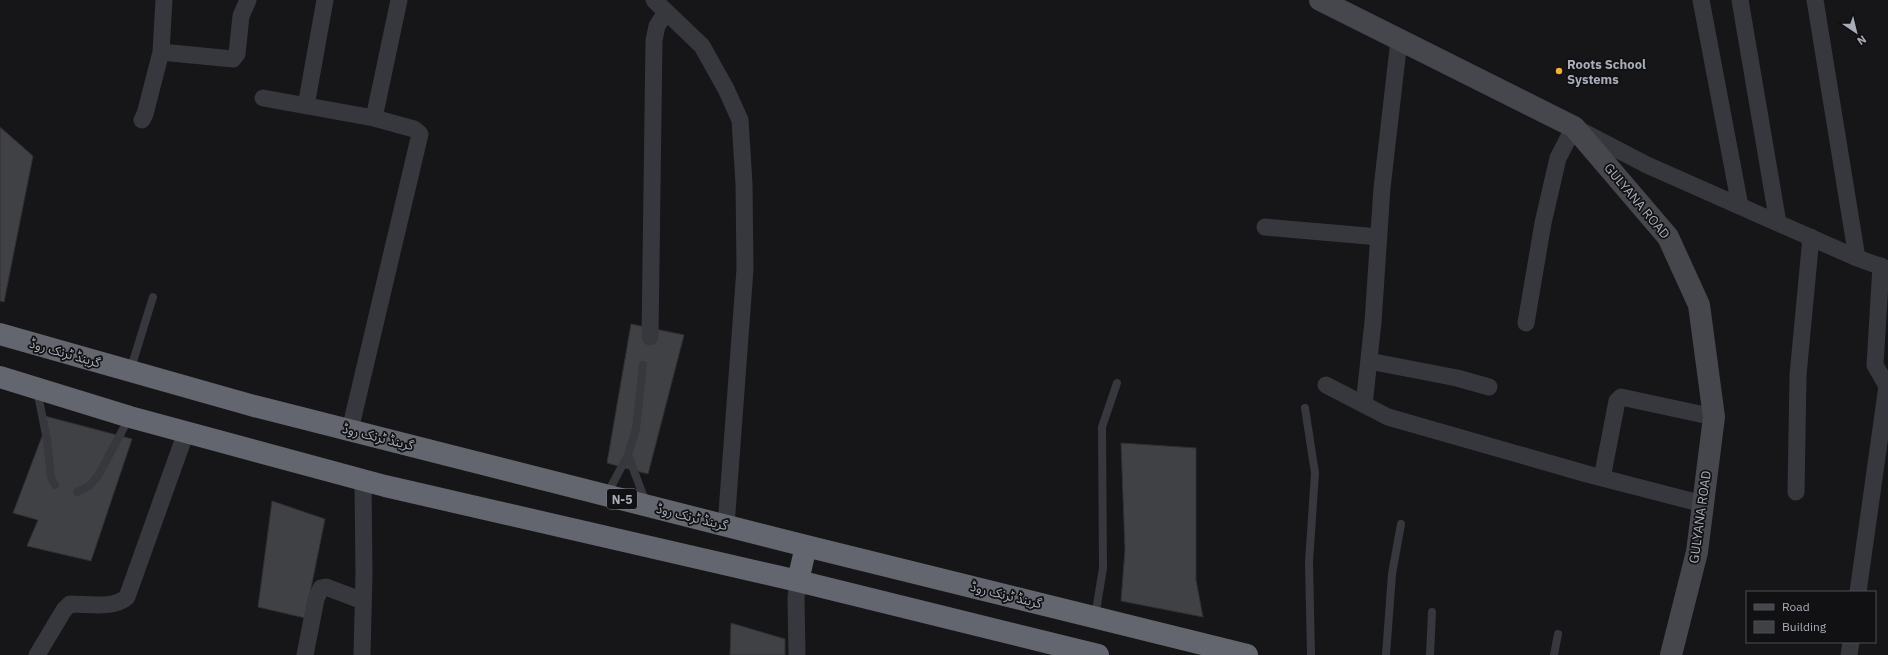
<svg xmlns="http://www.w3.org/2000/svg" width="1888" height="655" font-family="'IBM Plex Sans','Noto Sans Arabic',sans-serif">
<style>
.building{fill:#404145;stroke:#303034}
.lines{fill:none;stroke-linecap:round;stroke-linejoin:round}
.lane{stroke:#37383d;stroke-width:8}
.street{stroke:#37383d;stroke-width:17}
.secondary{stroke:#45474d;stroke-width:22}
.highway{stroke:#63666e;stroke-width:22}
.poi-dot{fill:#f2b134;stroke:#111113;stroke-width:1.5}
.labels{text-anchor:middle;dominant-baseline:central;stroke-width:3.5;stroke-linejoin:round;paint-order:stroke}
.shield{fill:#111113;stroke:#7b7e86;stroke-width:1}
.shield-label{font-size:12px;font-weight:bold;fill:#a8adb8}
.poi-label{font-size:13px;font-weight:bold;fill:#a8adb8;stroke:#111113;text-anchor:start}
.street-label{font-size:13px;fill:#a8adb8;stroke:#111113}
</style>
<rect width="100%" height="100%" fill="#161618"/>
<path class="building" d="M0,127L33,156L4,302L0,301Z
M631,324L684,335L648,474L607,463Z
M41,415L132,439L91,561L27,546L38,520L13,513L44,431Z
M1121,443L1196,448V580L1203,617L1121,601L1125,550Z
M272,501L325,519L305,618L258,607Z
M731,623L785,639V655H730Z"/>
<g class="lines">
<path class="lane" d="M130,371L153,297
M37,390L47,440L51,477L55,485
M1305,408L1315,473L1309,562L1311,655
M628,455L646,503
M77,492L89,486L98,476L129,418
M607,494L628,455L636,429L643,365
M1095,617L1103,568L1102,427L1117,383
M1386,655L1392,574L1401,524
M1430,655L1432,612
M1554,655L1558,634"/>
<path class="street" d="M654,0L702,46L726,89L740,120L744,184L745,269L726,526
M1701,0L1740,206
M1740,0L1778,223
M1815,0L1857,258
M161,52L233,59L237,54L241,16L248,0
M263,98L374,118L414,129L420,134L350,430
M306,106L325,0
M374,118L399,0
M142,120L145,114L161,52L164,0
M1265,227L1379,237
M1526,323L1543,223L1558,158L1574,127L1647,165L1857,258L1888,269
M650,337L654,40L657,26L666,12
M1369,361L1457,378L1489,387
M1326,385L1388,417L1587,474L1703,504
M1364,405L1373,322L1382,188L1399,40
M1602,478L1617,401L1621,397L1714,417
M1796,492L1798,375L1811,237
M1858,592L1887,386L1875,365L1881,266
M37,655L64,610L70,604C88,604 114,609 127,597L186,432
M305,655L316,599L321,588L326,587L363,601
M362,655L364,574L363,481
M797,655L796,598L798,581
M1849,655L1851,642"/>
<path class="secondary" d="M1320,0L1574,127L1668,237L1699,305L1714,417L1697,552L1671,655"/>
<path class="highway" d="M0,334L254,406L806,546L1247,655
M0,377L130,417L385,486L798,581L1098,655
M798,581L806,546"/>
</g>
<circle class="poi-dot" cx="1559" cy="71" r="4"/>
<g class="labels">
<rect class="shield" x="607" y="489" width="30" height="20" rx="3"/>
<g class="shield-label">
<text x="622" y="499">N-5</text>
</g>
<g class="poi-label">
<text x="1567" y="64">Roots School<tspan x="1567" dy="15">Systems</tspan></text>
</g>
<g class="street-label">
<text transform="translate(1637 201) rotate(50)">GULYANA ROAD</text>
<text transform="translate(65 353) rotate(16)">گرینڈ ٹرنک روڈ</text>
<text transform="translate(378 437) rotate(14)">گرینڈ ٹرنک روڈ</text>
<text transform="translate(692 517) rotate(14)">گرینڈ ٹرنک روڈ</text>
<text transform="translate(1700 517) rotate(-82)">GULYANA ROAD</text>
<text transform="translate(1006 595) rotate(14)">گرینڈ ٹرنک روڈ</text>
</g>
</g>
<rect x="1746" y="591" width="130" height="52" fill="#111113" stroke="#4d4f55"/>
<rect x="1754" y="604" width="20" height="6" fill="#45474d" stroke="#4d4f55"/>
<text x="1782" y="611" font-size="12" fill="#a8adb8">Road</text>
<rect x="1754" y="621" width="20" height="12" fill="#404145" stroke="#4d4f55"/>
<text x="1782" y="631" font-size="12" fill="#a8adb8">Building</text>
<g transform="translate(1856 32) rotate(145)" stroke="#111113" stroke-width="3" paint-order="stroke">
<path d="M0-3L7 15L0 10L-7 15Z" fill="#a8adb8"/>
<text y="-6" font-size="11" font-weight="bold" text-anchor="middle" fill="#a8adb8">N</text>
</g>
</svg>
